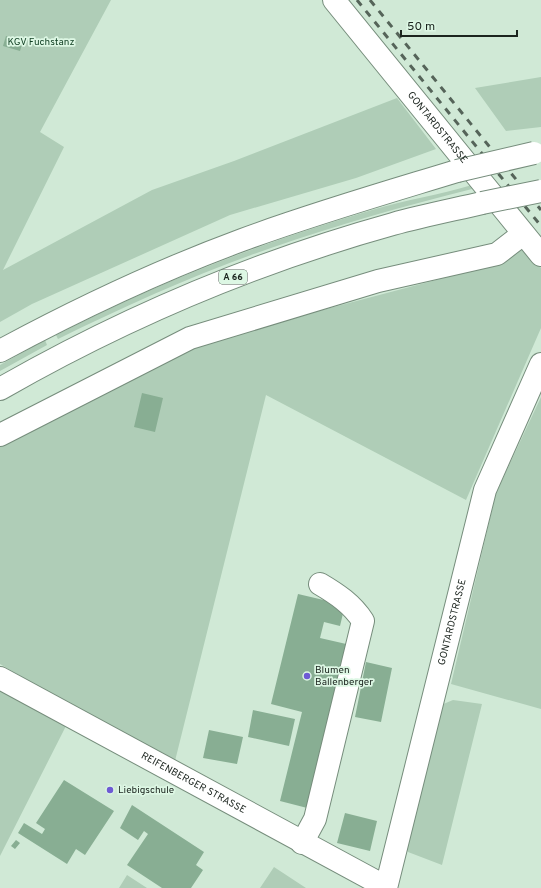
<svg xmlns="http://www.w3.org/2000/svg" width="541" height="888" font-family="Overpass,sans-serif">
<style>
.green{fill:#afcdb7}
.building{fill:#88ae93}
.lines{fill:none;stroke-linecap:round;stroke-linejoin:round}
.minor-casing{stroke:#768d7c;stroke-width:24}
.highway-casing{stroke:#768d7c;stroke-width:24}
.minor{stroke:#fff;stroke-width:22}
.highway{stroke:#fff;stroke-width:22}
.rail{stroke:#556459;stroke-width:3;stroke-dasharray:7 7;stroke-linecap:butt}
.highway-bridge-casing{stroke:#768d7c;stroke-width:24;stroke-linecap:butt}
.highway-bridge{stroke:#fff;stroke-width:22}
.poi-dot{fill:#6e5ad4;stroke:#ddf7e4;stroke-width:1.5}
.labels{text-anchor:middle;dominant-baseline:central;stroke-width:3.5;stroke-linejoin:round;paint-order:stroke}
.shield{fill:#ddf7e4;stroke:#556359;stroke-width:1}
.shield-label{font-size:9px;font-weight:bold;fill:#1b241e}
.park-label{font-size:10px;fill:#103e22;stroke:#ddf7e4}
.street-label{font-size:10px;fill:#1b241e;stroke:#ddf7e4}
.poi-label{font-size:10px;fill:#1b241e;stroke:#ddf7e4;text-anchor:start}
</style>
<rect width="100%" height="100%" fill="#d0e9d6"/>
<path class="green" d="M0,0H111L40,132L64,147L3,270L152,190L234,161L397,98L436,149L356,178L230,215L32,304L0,322Z
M541,77V127L506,131L475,88Z
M472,185V189C404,206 337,225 271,248C198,273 127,305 58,339L56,335C157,283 263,242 372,210C405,200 439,195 472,185Z
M521,242L541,268V328L466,500L266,395L174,765L0,664V442L190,345L493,265Z
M45,340L47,345L0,371V365Z
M541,397V709L451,684L496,493Z
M0,689L67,724L0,856Z
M453,700L482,704L442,865L408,852L405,846L441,705Z
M274,867L306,888H260Z
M127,875L147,888H119Z"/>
<path class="building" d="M6,36L23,41L20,51L3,46Z
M142,393L163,398L155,432L134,427Z
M298,594L345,605L340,626L324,622L320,638L355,646L315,810L280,801L302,712L271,704Z
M366,662L392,668L381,722L355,717Z
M253,710L295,719L289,746L248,737Z
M209,730L243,737L237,764L203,758Z
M64,780L114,811L85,855L76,849L67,864L18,833L24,823L42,834L45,829L36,823Z
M132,805L204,852L196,865L203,870L191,888H162L127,865L148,834L144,831L138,840L120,828Z
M345,813L377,821L370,851L337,843Z
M16,840L20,843L15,849L11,846Z"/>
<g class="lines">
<g class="minor-casing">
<g id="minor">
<path id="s1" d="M334,0L541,255"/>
<path d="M0,435L190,338L378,281L497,254L523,234"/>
<path id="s2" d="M0,678L386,887"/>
<path d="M302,843L315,819L363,621C352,604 337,594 320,584"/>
<path id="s3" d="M386,888L485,490L541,364"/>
</g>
</g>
<g class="highway-casing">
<path id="highway" d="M0,351C78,309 158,271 242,240C312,214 385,193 457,171
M0,389C124,318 256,262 393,224C422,216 452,210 482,203"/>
</g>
<use href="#minor" class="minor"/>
<use href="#highway" class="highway"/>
<path class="rail" d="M357,0L541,226
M370,0L541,210"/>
<g class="highway-bridge-casing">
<path id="highway-bridge" d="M457,171L534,153
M482,203L541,191"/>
</g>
<use href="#highway-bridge" class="highway-bridge"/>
</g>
<g class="poi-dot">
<circle cx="307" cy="676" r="4"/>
<circle cx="110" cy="790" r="4"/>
</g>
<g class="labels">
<rect class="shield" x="219" y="270" width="28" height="14" rx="3"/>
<g class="shield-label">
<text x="233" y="277">A 66</text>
</g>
<g class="park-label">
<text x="41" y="42">KGV Fuchstanz</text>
</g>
<g class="street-label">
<text stroke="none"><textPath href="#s1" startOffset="164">GONTARDSTRASSE</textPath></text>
<text stroke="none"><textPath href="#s3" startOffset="274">GONTARDSTRASSE</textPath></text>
<text stroke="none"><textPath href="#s2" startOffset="220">REIFENBERGER STRASSE</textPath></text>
</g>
<g class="poi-label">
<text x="315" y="670">Blumen<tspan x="315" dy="12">Ballenberger</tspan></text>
<text x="118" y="790">Liebigschule</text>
</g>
</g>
<path d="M401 30v6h116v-6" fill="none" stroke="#1b241e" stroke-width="2"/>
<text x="407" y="30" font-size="12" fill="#1b241e" stroke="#ddf7e4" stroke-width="3" paint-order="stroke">50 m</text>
</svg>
